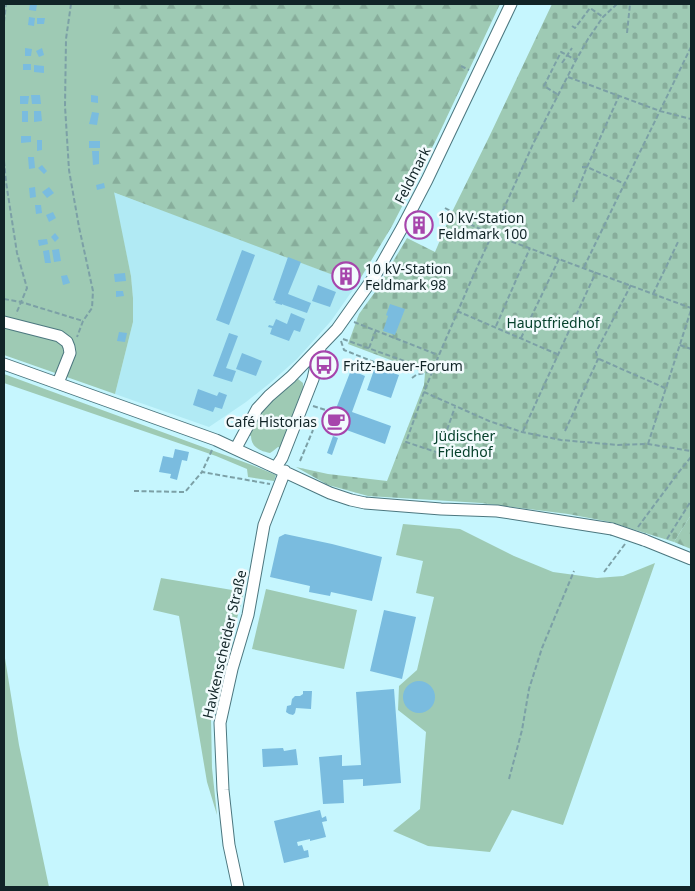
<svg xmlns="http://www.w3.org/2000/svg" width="695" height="891" font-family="'Noto Sans',sans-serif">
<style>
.built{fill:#b1eaf4}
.green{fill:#9ecab4}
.forest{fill:url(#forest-firs)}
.cemetery{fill:url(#cemetery-stones)}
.building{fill:#7abcdf}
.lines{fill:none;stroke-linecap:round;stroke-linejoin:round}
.minor-casing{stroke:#4c777f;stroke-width:13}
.path{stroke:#7ca0a6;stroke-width:2;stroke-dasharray:5 2.5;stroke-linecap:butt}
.minor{stroke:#fff;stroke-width:11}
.minor-bridge-casing{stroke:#4c777f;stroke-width:13;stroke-linecap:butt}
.minor-bridge{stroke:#fff;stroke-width:11}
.labels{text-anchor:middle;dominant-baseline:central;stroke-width:5;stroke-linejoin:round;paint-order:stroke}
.street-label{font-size:14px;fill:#112427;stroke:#f2fbfd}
.poi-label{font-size:14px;fill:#112427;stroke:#f2fbfd;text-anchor:start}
.park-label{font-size:14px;fill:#06412c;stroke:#f2fbfd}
</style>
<defs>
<pattern id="forest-firs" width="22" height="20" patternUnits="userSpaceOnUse" patternTransform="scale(1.25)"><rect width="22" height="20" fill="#9ecab4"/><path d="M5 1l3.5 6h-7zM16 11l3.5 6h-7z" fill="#87ad9b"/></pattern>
<pattern id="cemetery-stones" width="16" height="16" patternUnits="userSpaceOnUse" patternTransform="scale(1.25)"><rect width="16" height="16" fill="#9ecab4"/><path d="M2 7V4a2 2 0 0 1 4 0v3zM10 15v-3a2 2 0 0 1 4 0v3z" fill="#87ad9b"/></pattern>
</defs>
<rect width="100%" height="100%" fill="#c6f6fe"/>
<path class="built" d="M113,192L227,234L357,284L331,321L297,359L270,383L246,402L209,427L115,394L133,322V298L131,276Z"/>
<path class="green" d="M4,4H499L252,243L114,192L131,276L133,298V322L115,394L4,355Z
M4,374L252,465L276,475L274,481L248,477L247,469L216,456L4,383Z
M298,379L303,383V389L281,448L278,447L273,451L270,453C260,451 251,447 251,436L248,435C252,427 257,418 262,411C272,399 286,390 298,379Z
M403,524L460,529L514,556L553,572L597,578L623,576L655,563L563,825L512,810L490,852L428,846L393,831L420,809L426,732L398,710L399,686L417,670L434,597L416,593L423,561L396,555Z
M161,578L244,592L211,717L212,768L217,815L207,782L179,616L153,610Z
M266,589L357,610L344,669L252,649Z
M4,652L19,745L49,887H4Z"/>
<path class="forest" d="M114,4H500L437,138L392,226L357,284L113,192L108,127L109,54Z
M691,515V549L674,542Z"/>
<path class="cemetery" d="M552,4H691V515L674,542L610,522L568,514L481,503L368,496L328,485L296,467L328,474L387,481L424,385L425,373L348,344L359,314L375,292L407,238L435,252L452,212L490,135Z"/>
<path class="building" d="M30,4H37L36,11L29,10Z
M29,17L35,18L34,26L28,25Z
M37,18H45L44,24H37Z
M25,48L32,49L31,56H25Z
M42,48L44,55L39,57L36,51Z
M23,64H31V70H23Z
M34,65L44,66V73L34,72Z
M31,95H40L41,104H32Z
M91,95L98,96V103L91,102Z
M20,96H29L28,104H20Z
M22,111H28V122H22Z
M34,111H41L42,121L34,122Z
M92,112L99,113L97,125L89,124Z
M21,136H31V142L21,143Z
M37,140H42V150L37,151Z
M89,141H100V148H89Z
M92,151H99V164L93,165Z
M28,157H34L35,168L29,169Z
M42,165L47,171L44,174L38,168Z
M104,183L105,188L97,190L96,185Z
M35,187L36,197L30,198L29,188Z
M49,187L54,193L47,198L42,192Z
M35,205H41L42,213L36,214Z
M53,212L56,218L49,222L46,215Z
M55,233L59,238L55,242L51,237Z
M47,239L48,244L39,246L38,240Z
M59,249L61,261L54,262L52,250Z
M49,250L51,263H45L43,251Z
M242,250L255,255L229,325L216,320Z
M288,257L301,262L288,294L311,303L307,313L284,305L282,304V305L275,303L276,301L273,300Z
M125,273L126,281L115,282L114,274Z
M343,273L351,276L350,280L341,277Z
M67,275L70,283L63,285L61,276Z
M318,285L336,292L330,307L312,301Z
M116,291H123L124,296L116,297Z
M390,304L405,309L395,335L383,331L388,316L386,315Z
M291,313L305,319L300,332L294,330L289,341L270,334L272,328L268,327L269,325L273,326L276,319L287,324Z
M119,332L127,333L125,342L117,341Z
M229,333L238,336L226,368L236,371L232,382L213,376Z
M242,353L262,361L256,376L236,369Z
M375,367L399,375L391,398L367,390Z
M351,370L365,376L352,412L391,426L385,444L330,424Z
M198,389L217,396L219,392L227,395L222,409L215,407L213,412L193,405Z
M333,436L338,438L332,455L327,453Z
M175,449L189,452L187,461L182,460L177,480L170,478L171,474L159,472L163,456L173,458Z
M285,534L332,544L382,557L372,601L331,592L330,596L309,592L310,586L270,577L279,537Z
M384,610L416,617L402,679L370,671Z
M403 697a16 16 0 1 1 32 0a16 16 0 1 1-32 0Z
M394,689L401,783L363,786V779L343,780L344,803L323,804L319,757L342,755V766L361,765L356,692Z
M303,691H312L311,709L296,708L295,713L293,715L289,714L286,712L287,706L291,705L292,699L295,696H300L303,694Z
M283,748L284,751L296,749L298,765L263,767L262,749Z
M320,810L322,818L326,816L327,821L322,822L326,837L310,841V839L297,842L298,846L302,845L304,851L308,850L309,857L284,863L274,821Z"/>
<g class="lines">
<g class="minor-casing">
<path id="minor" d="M4,322L59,336L67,342L69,347L70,353L58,383
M4,364L216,440L330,493L351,500L365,503L441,509L497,511L612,529
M236,448L257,409L269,396L291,377L337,329L376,274L402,228L427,180L511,4
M276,467L282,458L313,379L320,348
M644,540L691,559
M238,887L229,845L223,790L220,723L232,669L248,615L264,525L285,471"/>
</g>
<path class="path" d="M71,4L66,39L65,106L69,170L79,227L93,291L92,308L83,321L77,337
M617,4L603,17L588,39L576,60L534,142L470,283L439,355L424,392L489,421L522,432L561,440L618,445L648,444L691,451
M4,22L6,4
M572,26L575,28L590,8L603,17
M627,33L630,4
M562,63L572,48
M461,66L469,70
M568,77L660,111L691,119
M557,94L544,86L561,52L576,60
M4,161L6,182L17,253L27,288L16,314
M582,167H587L625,184
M573,202L587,167L619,96
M445,208L452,212L463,221L491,234L691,308
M584,267L691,47
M653,294L678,242
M4,299L21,302L83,321
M457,311L557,354
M354,322L438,355
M496,326L530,248
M521,338L559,259
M343,339L432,371
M341,341L344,350L379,364V366
M680,345L691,349
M369,348L376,330
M599,359L665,388
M412,378L416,375L432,371
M424,392L406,442L439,453L455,407
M313,406L335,413
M523,431L596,272
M565,431L598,359L596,352L631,285
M648,444L691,310
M212,450L202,472L270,484
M300,461L313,430
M134,491L185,492L202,472
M638,527L678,473L691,457
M667,539L691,501
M604,572L625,544
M509,779L522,730L529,689L542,648L574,571"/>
<use href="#minor" class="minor"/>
<g class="minor-bridge-casing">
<path id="minor-bridge" d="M612,529L644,540"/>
</g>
<use href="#minor-bridge" class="minor-bridge"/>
</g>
<defs>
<g id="building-ring" transform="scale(1.4375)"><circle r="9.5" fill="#f2fbfd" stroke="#a645ac" stroke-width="1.5"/><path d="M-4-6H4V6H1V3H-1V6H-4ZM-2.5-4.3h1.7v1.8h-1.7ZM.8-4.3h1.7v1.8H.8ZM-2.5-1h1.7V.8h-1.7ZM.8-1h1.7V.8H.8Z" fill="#a645ac"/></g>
<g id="bus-ring" transform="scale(1.4375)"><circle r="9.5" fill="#f2fbfd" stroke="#a645ac" stroke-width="1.5"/><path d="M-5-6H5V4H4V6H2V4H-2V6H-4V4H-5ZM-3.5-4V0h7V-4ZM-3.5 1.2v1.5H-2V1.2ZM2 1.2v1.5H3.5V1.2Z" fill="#a645ac"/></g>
<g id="cafe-ring" transform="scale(1.4375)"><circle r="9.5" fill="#f2fbfd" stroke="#a645ac" stroke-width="1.5"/><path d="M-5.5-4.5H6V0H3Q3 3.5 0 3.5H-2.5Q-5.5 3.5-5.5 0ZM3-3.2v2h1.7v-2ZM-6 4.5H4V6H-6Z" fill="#a645ac"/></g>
</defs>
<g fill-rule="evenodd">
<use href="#building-ring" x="419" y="225"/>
<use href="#building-ring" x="346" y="276"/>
<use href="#bus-ring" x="324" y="365"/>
<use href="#cafe-ring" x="336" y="421"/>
</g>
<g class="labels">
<g class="street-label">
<text transform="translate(412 175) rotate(-63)">Feldmark</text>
<text transform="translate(224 644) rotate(-77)">Havkenscheider Straße</text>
</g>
<g class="poi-label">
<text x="438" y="217">10 kV-Station<tspan x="438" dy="16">Feldmark 100</tspan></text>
<text x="365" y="268">10 kV-Station<tspan x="365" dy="16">Feldmark 98</tspan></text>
<text x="343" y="365">Fritz-Bauer-Forum</text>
<text x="317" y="421" text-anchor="end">Café Historias</text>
</g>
<g class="park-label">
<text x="553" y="322">Hauptfriedhof</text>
<text x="465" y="435">Jüdischer<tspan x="465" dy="16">Friedhof</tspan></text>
</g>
</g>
<rect width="695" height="891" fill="none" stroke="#112427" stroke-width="10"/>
</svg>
